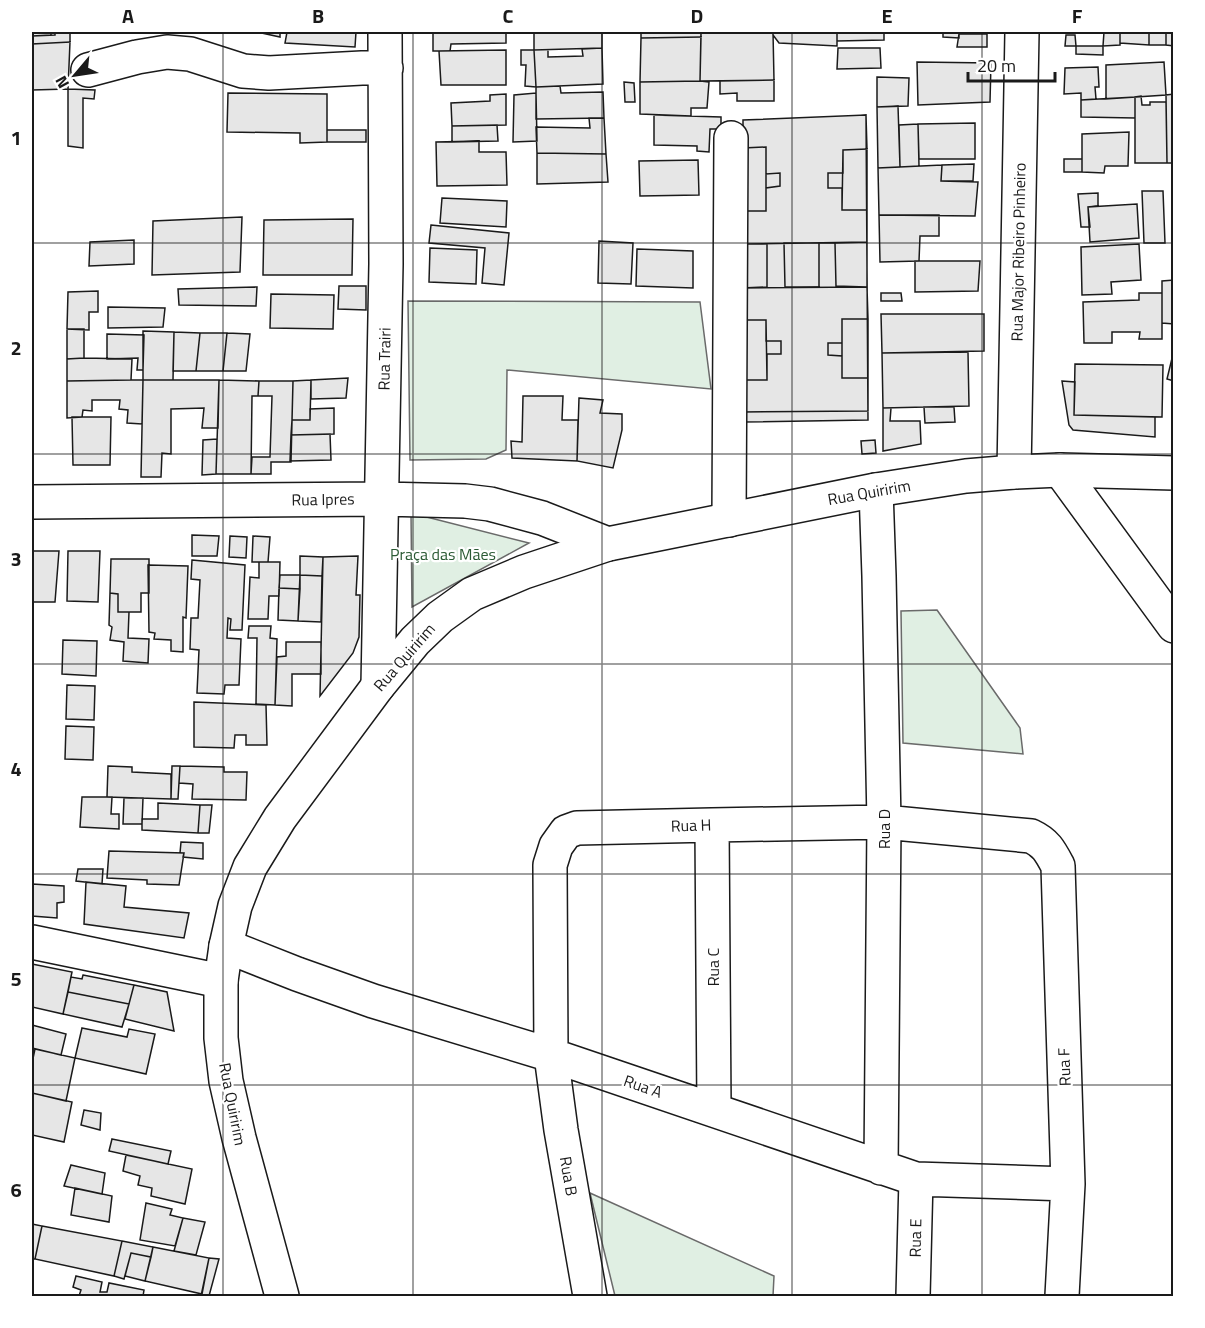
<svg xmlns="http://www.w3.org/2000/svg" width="1205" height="1328" font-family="'Titillium Web',sans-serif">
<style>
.green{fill:#e0efe3;stroke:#6a6a6a;stroke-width:1.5}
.building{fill:#e6e6e6;stroke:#1a1a1a;stroke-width:1.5}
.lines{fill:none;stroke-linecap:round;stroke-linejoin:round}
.minor-casing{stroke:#1a1a1a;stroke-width:36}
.major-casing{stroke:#1a1a1a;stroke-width:36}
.minor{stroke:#fff;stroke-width:33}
.major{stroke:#fff;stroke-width:33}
.grid{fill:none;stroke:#1a1a1a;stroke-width:1.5;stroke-opacity:0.55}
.labels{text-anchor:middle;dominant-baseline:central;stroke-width:4.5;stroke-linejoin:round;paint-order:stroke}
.street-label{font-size:16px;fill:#1a1a1a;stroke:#fff}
.park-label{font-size:16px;fill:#2b5a34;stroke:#fff}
.neatline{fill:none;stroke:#1a1a1a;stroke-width:2}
.grid-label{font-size:20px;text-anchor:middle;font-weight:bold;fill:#1a1a1a}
</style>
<rect width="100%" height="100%" fill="#fff"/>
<path class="green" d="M408,301L700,302L711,389L507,370L506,450L486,459L410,460Z
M411,513L529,543L412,607Z
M937,610L1020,728L1023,754L903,743L901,611Z
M590,1193L774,1276L773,1296H615Z"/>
<path class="building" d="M32,32H51V35L32,36Z
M55,32H70V42L32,44V36L55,35Z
M257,32H280V37Z
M287,32H356L355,47L285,43Z
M433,32H506V43L451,44L450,51H433Z
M534,32H602V48L534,50Z
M641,32H701V37L641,38Z
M701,32H773L774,80L700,81Z
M773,32H837V46L779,43L773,35Z
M837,32H884V40L837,41Z
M943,32H959V38L943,37Z
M1104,32H1120V45L1103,46Z
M1120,32H1149V45L1120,43Z
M1149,32H1166V45H1149Z
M1166,32H1174V46L1166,45Z
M959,34H987V47H957Z
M1066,35H1075L1076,46H1065Z
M701,37L700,81L640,82L641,38Z
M70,42L68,89L32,90V44Z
M1076,46H1103V55L1076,54Z
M602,48L603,84L536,87L534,50H548V57L583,56L582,49Z
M838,48H880L881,68L837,69Z
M506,50V85H441L439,51Z
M521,50H534L536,87L525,86L526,65H521Z
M917,62L991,63L990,102L918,105Z
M1164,62L1166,95L1106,99V65Z
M1098,67L1099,87H1095L1096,99L1081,100V93L1064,94L1065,68Z
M877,77L909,78L908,106L877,107Z
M774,80V101H737V93L720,94V81Z
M700,81L709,82L707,108H691V116L640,114V82Z
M624,82L634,83L635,102H625Z
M560,86L561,93L603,92L604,118L536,119V87Z
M68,89L95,90L94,99L83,98V148L68,146Z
M228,93L327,94V142L300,143V133L227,132Z
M536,93L537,141L513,142L514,95Z
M506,94V125L452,126L451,103L490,101V95Z
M1174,94V163H1167L1166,95Z
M1141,96L1142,105H1150V102H1166L1167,163H1135V97Z
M1135,97V118L1081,117V100Z
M898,106L900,167L878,168L877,107Z
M654,115L721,117V129H710L709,152L697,151V146L654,145Z
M866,115L867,149L843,150V173H828V188H842V210H867V242L742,244V211H766V188L780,186V173L766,174V147L743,148V120Z
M866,115L868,420L742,422L743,120Z
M589,118H604L606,154L537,153L536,127L590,128Z
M975,123V159H919L918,124Z
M918,124L919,166L900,167L899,125Z
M497,125L498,141L452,142V126Z
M327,130H366V142H327Z
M1129,132L1128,166H1105L1104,173L1082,172V134Z
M479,141V152H506L507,185L437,186L436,142Z
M766,147V211H742L743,148Z
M867,149V210H842L843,150Z
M537,153L606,154L608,182L537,184Z
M1064,159H1082V172H1064Z
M698,160L699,195L640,196L639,161Z
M974,164L973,181H941L942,165Z
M942,165L941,181L978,182L975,216L879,215L878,168Z
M1142,191H1163L1165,243H1144Z
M1098,193V206L1088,207L1090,227H1081L1078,194Z
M442,198L507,201L506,227L440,223Z
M1137,204L1139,238L1090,242L1088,207Z
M879,215H939V236H920L919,261L880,262Z
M242,217L240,272L152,275L153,221Z
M353,219L352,275H263L264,220Z
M431,225L509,233L504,285L482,283L485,248L429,243Z
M134,240V264L89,266L90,242Z
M599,241L633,243L631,284L598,283Z
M867,242V287L836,286L835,243Z
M784,243H819V287H785Z
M742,244H767V287L742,288Z
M1139,244L1141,280L1111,282L1112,294L1082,295L1081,247Z
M430,248L477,250L476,284L429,282Z
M637,249L693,251V288L636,286Z
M915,261H980L978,291L915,292Z
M1174,280V324L1162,323V281Z
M339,286H366V310L338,309Z
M257,287L256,306L179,305L178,289Z
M867,287L868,319H842V343H828V355L842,356V378H868V411L742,412V380H767V354H781V341H766V320H742V288Z
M98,291V312H89V330L67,329L68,292Z
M881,293H901L902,301H881Z
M1139,293H1162V339H1139L1140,332H1112V343H1084L1083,302L1139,300Z
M271,294L334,295L333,329L270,328Z
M108,307L165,308L163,327L108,328Z
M881,314H984V351L882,353Z
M842,319H868V378H842Z
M742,320H766L767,380H742Z
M67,329H84V358L67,359Z
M143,331L174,332L173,380H143Z
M174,332L200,333L196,371H173Z
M200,333H227L223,371H196Z
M227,333L250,334L246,371H223Z
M107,334L144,335L143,370H137L138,358L107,359Z
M1174,350V381L1167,379Z
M968,352L969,406L883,408L882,353Z
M84,358L132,359L131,380L67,381V359Z
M1075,364L1163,365L1162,417L1074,415Z
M348,378L346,398L311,399V380Z
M131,380H143L142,424L127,423L128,410L119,409L120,400H92V411L83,410L82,417L67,418V381Z
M143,380H219L218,428H202L204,408L171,409V454L162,453L161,477H141Z
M219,380L259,381L258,396H252L251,474H216Z
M311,380L310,420H292L293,381Z
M259,381H293L291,462H271V474H251L252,457H270L272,396H258Z
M1062,381L1075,382L1074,415L1155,417V437L1073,430L1069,425Z
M523,396H563L562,420H578L577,461L512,458L511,441L522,442Z
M579,398L603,400L600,413L622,414V430L613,468L577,461Z
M924,407H954L955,422L925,423Z
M334,408V434L291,435L292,420H310V409Z
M883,408H891L890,421H920L921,444L883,451Z
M72,417H111L110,465H73Z
M330,434L331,460L290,461L291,435Z
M217,439L216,474L202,475L203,440Z
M875,440L876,453L862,454L861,441Z
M192,535L219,536L217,556H192Z
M230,536L247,537L246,558L229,557Z
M253,536L270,537L268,562H252Z
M32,551H59L55,602H32Z
M68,551H100L98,602L67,601Z
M300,556L323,557L322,576L300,575Z
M358,556L356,595H360L359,637L353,653L320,696L323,557Z
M111,559H149V593H141V612H118V594L110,593Z
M192,560L245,565L242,630H230L231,619L228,618L227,638L241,639L239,685H225L224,694L197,693L199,650L190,649L191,618H198L200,580L191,579Z
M259,562H280L279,596H269L268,619H248L250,577L259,578Z
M148,565L188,566L186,618L183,617V652L171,651V640L154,639L155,633L149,632Z
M280,575H300V589L279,588Z
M300,575L322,576L321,622L298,621Z
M279,588L300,589L298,621L278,620Z
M110,593L118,594V612H129L128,638L149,639L148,663L123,661L124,642L110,640L112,627L109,625Z
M249,626H271L270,638L277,639L275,705L256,704L257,638H248Z
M63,640L97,641L96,676L62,674Z
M286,642H321V674H292V706L275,705L277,657L286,656Z
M67,685L95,686L94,720L66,719Z
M194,702L266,705L267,745H246V735H235L234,748L194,747Z
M66,726L94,727L93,760L65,759Z
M108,766L132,767V772L171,774V799L107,797Z
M172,766H180L178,799H171Z
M180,766L224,767V772H247L246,800L192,799L193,784L179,783Z
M82,797H112L111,814H119V829L80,827Z
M124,798H143L142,824H123Z
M158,803L200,805L198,833L142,830V819H158Z
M200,805H212L209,833H198Z
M181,842L203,843V859L183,857L184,853H180Z
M109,851L184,853L179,885L147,884V880L107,878Z
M78,869H103L102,884L76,881Z
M86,882L126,886L124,907L189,913L184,938L84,924Z
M32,884L64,886V902L57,903V918L32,916Z
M32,964L72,972L63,1014L32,1007Z
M83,975L134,985L129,1004L68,992L71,977L82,979Z
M134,985L167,992L174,1031L125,1019Z
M68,992L129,1004L122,1027L63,1014Z
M32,1025L66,1034L61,1055L32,1048Z
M82,1028L127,1037L129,1029L155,1034L146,1074L75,1058Z
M35,1049L75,1058L66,1101L32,1093V1063Z
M32,1093L72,1102L64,1142L32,1135Z
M84,1110L101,1113L100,1130L81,1125Z
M112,1139L171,1151L168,1164L109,1151Z
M126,1155L192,1169L185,1204L151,1196L152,1188L138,1185L140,1176L123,1171Z
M71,1165L105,1173L102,1194L64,1186Z
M75,1188L112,1196L109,1222L71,1215Z
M146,1203L172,1209L170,1215L183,1218L175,1246L140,1240Z
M183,1218L205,1222L196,1255L174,1251Z
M32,1224L42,1226L35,1259H32Z
M42,1226L122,1241L114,1276L35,1259Z
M122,1241L153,1247L151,1257L131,1253L124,1279L114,1276Z
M153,1247L209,1258L202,1294L145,1281Z
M131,1253L151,1257L145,1281L125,1276Z
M209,1258L219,1259L209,1296H201Z
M76,1276L102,1282L100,1292H107L109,1283L144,1290L143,1296H79L81,1290L73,1287Z"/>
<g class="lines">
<g class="minor-casing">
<path id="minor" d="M88,70L137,57L167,52L190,54L243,71L269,73L362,68H386
M1060,470L1174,626
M1014,472L1022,32
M876,490L879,576L884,822L881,1168
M32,502L382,499L465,501L490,504L542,518L608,544
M729,520L731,138
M378,686L386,264L385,32
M712,825L714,1110
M32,942L221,981
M226,946L297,974L373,1001L551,1055L916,1179L1068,1184
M590,1296L561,1130L551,1055L550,865L556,846L566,832L577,828L712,825L884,822L1031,836C1046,843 1050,851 1058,866L1068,1184L1062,1296
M913,1296L916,1179"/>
</g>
<g class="major-casing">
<path id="major" d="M282,1296L239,1138L226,1081L221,1038V981L226,946L235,906L250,867L280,818L378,686L415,641L440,617L472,594L524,572L608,544L876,490L966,476L1014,472L1060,470L1174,473"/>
</g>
<use href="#minor" class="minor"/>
<use href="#major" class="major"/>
</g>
<path class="grid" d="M223,32V1296M413,32V1296M602,32V1296M792,32V1296M982,32V1296M32,243H1174M32,454H1174M32,664H1174M32,874H1174M32,1085H1174"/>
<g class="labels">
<g class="street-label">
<text transform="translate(1018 252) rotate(-89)">Rua Major Ribeiro Pinheiro</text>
<text transform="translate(384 359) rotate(-89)">Rua Trairi</text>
<text transform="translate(869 492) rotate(-10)">Rua Quiririm</text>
<text transform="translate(323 499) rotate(-1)">Rua Ipres</text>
<text transform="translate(404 657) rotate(-49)">Rua Quiririm</text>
<text transform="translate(691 825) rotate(-2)">Rua H</text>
<text transform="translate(884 829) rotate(-90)">Rua D</text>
<text transform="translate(713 967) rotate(-90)">Rua C</text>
<text transform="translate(1064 1067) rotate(-92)">Rua F</text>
<text transform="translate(643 1086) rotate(19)">Rua A</text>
<text transform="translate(233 1104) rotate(79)">Rua Quiririm</text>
<text transform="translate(569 1176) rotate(80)">Rua B</text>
<text transform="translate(915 1238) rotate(-89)">Rua E</text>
</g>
<g class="park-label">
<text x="443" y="554">Praça das Mães</text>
</g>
</g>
<rect width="1205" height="1328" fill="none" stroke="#ffffff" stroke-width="66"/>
<g transform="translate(75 75) rotate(241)" stroke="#ffffff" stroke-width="4.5" paint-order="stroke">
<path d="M0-4.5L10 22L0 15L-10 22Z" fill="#1a1a1a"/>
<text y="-9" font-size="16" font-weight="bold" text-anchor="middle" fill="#1a1a1a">N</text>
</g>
<path d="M968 72v9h87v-9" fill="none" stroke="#1a1a1a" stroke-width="3"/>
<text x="977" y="72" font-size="18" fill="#1a1a1a" stroke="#ffffff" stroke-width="4.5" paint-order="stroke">20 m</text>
<rect x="33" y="33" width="1139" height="1262" class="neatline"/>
<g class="grid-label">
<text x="128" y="23">A</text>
<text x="318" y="23">B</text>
<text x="508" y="23">C</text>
<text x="697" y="23">D</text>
<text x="887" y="23">E</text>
<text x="1077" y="23">F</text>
<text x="16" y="145">1</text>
<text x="16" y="355">2</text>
<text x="16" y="566">3</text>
<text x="16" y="776">4</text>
<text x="16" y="986">5</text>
<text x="16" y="1197">6</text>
</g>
</svg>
